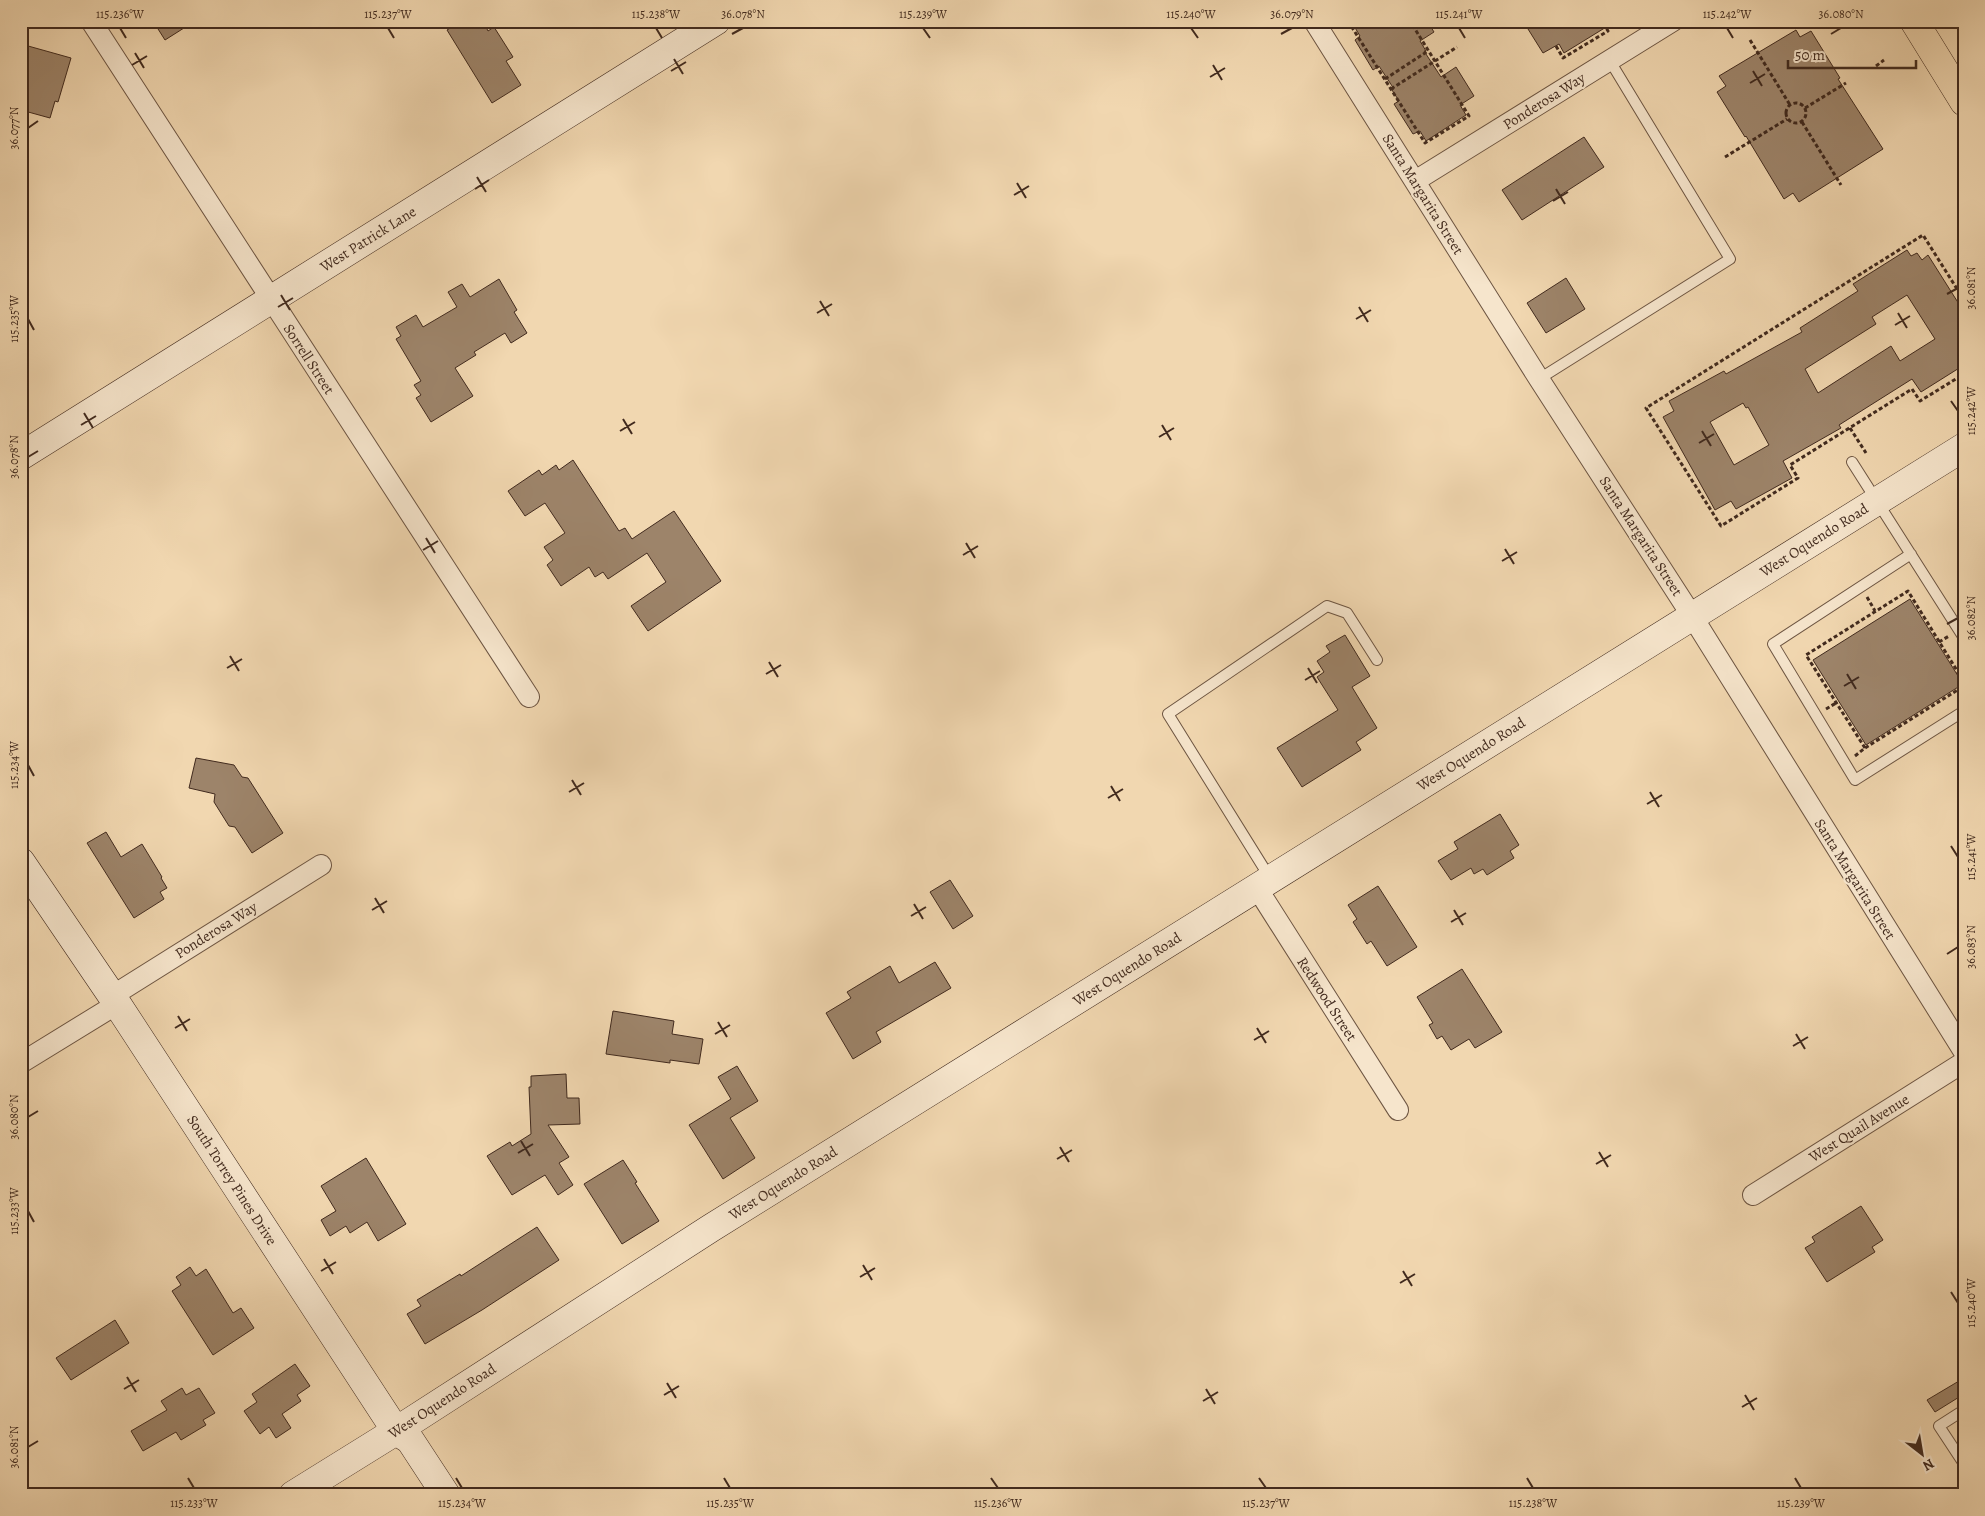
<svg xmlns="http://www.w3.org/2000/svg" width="1985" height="1516" font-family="Alegreya,serif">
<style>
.building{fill:#9d846a;stroke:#412a1e;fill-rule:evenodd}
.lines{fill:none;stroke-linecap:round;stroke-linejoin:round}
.lane-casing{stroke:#6d5542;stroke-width:12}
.street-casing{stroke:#6d5542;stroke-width:22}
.secondary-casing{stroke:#412a1e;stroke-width:29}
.primary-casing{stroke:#412a1e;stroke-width:29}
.path{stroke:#412a1e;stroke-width:3;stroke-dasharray:4 2.5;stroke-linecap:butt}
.lane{stroke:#f6e5cc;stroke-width:10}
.street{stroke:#f6e5cc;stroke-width:20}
.secondary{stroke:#f6e5cc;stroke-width:28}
.primary{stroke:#f1d7b0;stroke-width:28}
.ticks{fill:none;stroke:#412a1e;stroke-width:2}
.labels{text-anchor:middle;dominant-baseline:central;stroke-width:4.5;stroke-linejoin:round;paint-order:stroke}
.street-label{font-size:15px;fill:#412a1e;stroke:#f6e5cc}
.neatline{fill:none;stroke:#412a1e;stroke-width:2}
.ticks-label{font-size:12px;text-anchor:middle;fill:#412a1e}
</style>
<rect width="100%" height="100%" fill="#f1d7b0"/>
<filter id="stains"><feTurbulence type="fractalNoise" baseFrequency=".004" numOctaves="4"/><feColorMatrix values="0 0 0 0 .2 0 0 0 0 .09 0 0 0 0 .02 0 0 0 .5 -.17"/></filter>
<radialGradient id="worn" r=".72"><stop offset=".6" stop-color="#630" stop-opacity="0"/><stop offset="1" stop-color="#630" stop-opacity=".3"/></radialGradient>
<path class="building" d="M153,21H195L165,40Z
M462,21H483L488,31L494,27L513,57L506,61L521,85L492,103L447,30Z
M1351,21H1427L1434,32L1420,41L1426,51H1424L1441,77L1456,67L1474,96L1460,105L1466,115L1426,141L1420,131L1413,134L1394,104L1399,101L1392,90L1394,89L1379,66L1373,70L1355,40L1360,36Z
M1523,21H1616L1564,53L1559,44L1543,53Z
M1796,30L1800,37L1811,31L1840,78L1838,79L1883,149L1799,202L1793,193L1784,199L1746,136L1745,137L1717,92L1726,86L1719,76Z
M21,44L71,58L58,102L55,101L50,118L21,110Z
M1584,137L1604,167L1522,220L1502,190Z
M1907,250L1911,256L1917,253L1922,260L1928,255L1964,312V365L1921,392L1912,379L1839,425L1841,428L1783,461L1792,478L1736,509L1731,501L1715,510L1663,417L1674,411L1669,401L1724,371L1726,374L1802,332L1800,328L1858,291L1853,284ZM1907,295L1935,339L1900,361L1891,346L1818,393L1805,369L1876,324L1872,317ZM1743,403L1746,408L1748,407L1769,445L1734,465L1710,422Z
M1566,278L1585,309L1546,333L1527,303Z
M499,279L517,310L514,312L527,333L511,343L505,333L474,352L476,355L455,368L473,396L431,422L416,398L421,395L414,385L421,381L396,339L401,336L396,327L416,315L423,327L457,307L448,292L462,284L470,297Z
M573,460L619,531L625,528L632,539L674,511L721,581L648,631L631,606L666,582L647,553L608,579L603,572L595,577L589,567L561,586L547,565L553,560L544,547L565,533L545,503L525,516L508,491L539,470L542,475L556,465L559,470Z
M1910,599L1963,684L1866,745L1813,660Z
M1345,635L1370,676L1352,687L1377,728L1356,742L1361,750L1302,787L1277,748L1338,710L1317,677L1324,672L1317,661L1330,652L1326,646Z
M196,758L234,765L242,777L248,778L283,833L252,853L235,827L229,826L214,802L215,794L189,788Z
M1500,814L1519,845L1510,851L1514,858L1487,875L1483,869L1474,874L1471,868L1451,880L1438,861L1458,849L1454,842Z
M106,832L121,857L142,844L162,877L161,878L167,888L160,892L164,899L134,918L87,843Z
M950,880L973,916L953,929L930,892Z
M1378,886L1417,947L1387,966L1371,941L1367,944L1353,922L1357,919L1348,905Z
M935,962L951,988L876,1032L881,1042L853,1059L826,1013L851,998L847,992L890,966L899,983Z
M1462,969L1502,1032L1475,1048L1469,1039L1451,1050L1442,1036L1437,1039L1429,1025L1433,1023L1417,997Z
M613,1011L674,1021L672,1034L703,1039L699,1064L670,1060V1063L606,1054Z
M737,1066L758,1101L730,1118L755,1158L723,1179L689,1125L731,1099L718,1077Z
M566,1074L567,1098H579L580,1124L548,1125L569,1157L559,1163L573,1185L558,1195L545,1175L512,1195L487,1156L510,1142L512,1146L531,1134L529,1087H531V1076Z
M366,1158L406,1224L378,1241L367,1222L350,1233L346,1226L330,1236L321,1220L336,1211L321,1186Z
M623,1160L637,1182L635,1183L659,1221L622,1244L584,1184Z
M1861,1206L1883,1240L1872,1247L1875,1252L1827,1282L1805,1248L1815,1242L1812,1237Z
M537,1227L559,1260L482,1310L425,1344L407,1314L421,1306L417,1300L460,1274L461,1276Z
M190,1267L196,1276L206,1269L233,1313L241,1308L254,1328L213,1355L172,1291L181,1285L176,1277Z
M115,1320L129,1343L71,1380L56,1358Z
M295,1364L310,1386L297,1395L301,1401L282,1414L291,1428L276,1438L269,1427L260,1434L244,1411L257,1402L252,1394Z
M1964,1378V1394L1935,1412L1927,1400Z
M182,1388L186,1395L199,1388L215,1413L203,1420L206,1425L181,1440L176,1432L143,1451L131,1431L167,1410L161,1401Z"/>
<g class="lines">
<g class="lane-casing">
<path id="lane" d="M1539,379L1730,259L1610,61
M1852,462L1964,638
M1911,554L1773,644L1855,780L1964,711
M1270,878L1168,714L1327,606L1347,613L1377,660
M1964,1410L1939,1426L1964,1464"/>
</g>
<g class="street-casing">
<path id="street" d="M91,21L529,697
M1314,21L1539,379L1692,616L1964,1052
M1415,181L1673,21
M1257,888L1398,1110
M112,996L321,865
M21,1063L117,1004
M1753,1195L1964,1062"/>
</g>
<g class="secondary-casing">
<path id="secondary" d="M21,456L716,21
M21,862L112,996L396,1431L410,1440L446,1495
M293,1495L396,1431L711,1228L1964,447"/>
</g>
<g class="primary-casing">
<path id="primary" d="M1914,21L1964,102"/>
</g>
<path class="path" d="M1348,21L1425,143L1469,116L1410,21
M1750,40L1790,105
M1556,46L1563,58L1608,31L1602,21
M1876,66L1884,60
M1385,79L1428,51
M1391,89L1457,47
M1786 113a10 10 0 1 1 20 0a10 10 0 1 1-20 0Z
M1805,108L1846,83
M1802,122L1841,185
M1725,157L1787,119
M1964,300L1923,235L1646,408L1721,526L1798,478L1790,465L1912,389L1920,401L1964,374
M1850,428L1866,453
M1867,597L1875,611
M1939,642L1949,636
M1826,709L1836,703
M1865,748L1806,655L1908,591L1964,682
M1855,756L1865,748L1964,686"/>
<use href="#lane" class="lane"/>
<use href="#street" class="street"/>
<use href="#secondary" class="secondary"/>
<use href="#primary" class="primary"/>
</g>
<path class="ticks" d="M120,28L126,38M388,28L394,38M656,28L662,38M923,28L930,38M1191,28L1198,38M1459,28L1465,38M1727,28L1733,38M732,34L743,28M1281,34L1292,28M1831,34L1841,28M135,53L144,68M674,59L683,74M132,65L147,56M1213,65L1222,80M671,71L686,62M1753,71L1762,86M1210,77L1225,68M1750,83L1765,74M28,128L38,121M477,177L486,192M1017,183L1026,198M475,189L489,180M1556,189L1565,204M1014,195L1029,186M1553,201L1568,192M1947,294L1958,288M281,295L290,310M820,301L829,316M278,307L293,298M1359,307L1368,322M817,313L832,304M1898,313L1907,328M28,319L34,330M1356,319L1371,310M1895,325L1910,316M1951,401L1958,411M84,413L93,428M623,419L632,434M81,425L96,416M1162,425L1171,440M620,431L635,422M1702,431L1711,446M1159,437L1174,428M1699,443L1714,434M28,457L38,451M426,538L435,553M966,543L975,558M1505,549L1514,564M423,550L438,541M963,555L978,546M1502,561L1517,552M1947,624L1958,618M230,656L239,671M769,662L778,677M227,668L242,659M1308,668L1317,683M766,674L781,665M1847,674L1856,689M1305,680L1320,671M1844,686L1859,677M28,765L34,776M572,780L581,795M1111,786L1120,801M569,792L584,783M1650,792L1659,807M1108,798L1123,789M1647,804L1662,795M1951,846L1958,857M375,898L384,913M914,904L923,919M372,910L387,901M1454,910L1463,925M911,916L926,907M1451,922L1466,913M1947,954L1958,947M178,1016L187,1031M718,1022L727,1037M175,1028L190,1019M1257,1028L1266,1043M715,1034L730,1025M1796,1034L1805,1049M1254,1040L1269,1031M1793,1046L1808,1037M28,1117L38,1111M521,1141L530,1156M1060,1147L1069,1162M1599,1152L1608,1167M518,1153L533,1144M1057,1159L1072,1150M1596,1164L1611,1155M28,1211L34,1222M324,1259L333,1274M863,1265L872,1280M321,1271L336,1262M1403,1271L1412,1286M860,1277L875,1268M1400,1283L1415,1274M1951,1292L1958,1303M127,1377L136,1392M667,1383L676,1398M124,1389L139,1380M1206,1389L1215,1404M664,1395L679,1386M1745,1395L1754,1410M1203,1401L1218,1392M1742,1407L1757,1398M28,1447L38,1441M188,1478L194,1488M456,1478L462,1488M724,1478L730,1488M991,1478L998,1488M1259,1478L1266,1488M1527,1478L1533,1488M1795,1478L1801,1488"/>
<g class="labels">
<g class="street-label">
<text transform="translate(1544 101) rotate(-32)">Ponderosa Way</text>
<text transform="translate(1423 194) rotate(58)">Santa Margarita Street</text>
<text transform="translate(368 239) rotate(-32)">West Patrick Lane</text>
<text transform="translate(309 359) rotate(57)">Sorrell Street</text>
<text transform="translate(1641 536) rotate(57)">Santa Margarita Street</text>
<text transform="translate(1814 540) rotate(-32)">West Oquendo Road</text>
<text transform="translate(1471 754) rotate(-32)">West Oquendo Road</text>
<text transform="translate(1855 879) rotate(58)">Santa Margarita Street</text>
<text transform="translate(216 930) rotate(-32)">Ponderosa Way</text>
<text transform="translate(1127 969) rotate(-32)">West Oquendo Road</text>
<text transform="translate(1327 999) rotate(57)">Redwood Street</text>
<text transform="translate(1859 1128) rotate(-32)">West Quail Avenue</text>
<text transform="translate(232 1180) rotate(57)">South Torrey Pines Drive</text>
<text transform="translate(783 1183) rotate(-32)">West Oquendo Road</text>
<text transform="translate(442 1401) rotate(-33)">West Oquendo Road</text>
</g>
</g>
<rect width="1985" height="1516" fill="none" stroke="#f1d7b0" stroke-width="55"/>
<g transform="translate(1922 1454) rotate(149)" stroke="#f6e5cc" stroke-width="4" paint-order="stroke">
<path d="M0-4L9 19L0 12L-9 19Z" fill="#412a1e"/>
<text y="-8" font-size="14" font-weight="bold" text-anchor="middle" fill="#412a1e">N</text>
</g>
<path d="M1788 60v8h128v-8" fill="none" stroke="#412a1e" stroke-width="2.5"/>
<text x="1795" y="60" font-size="15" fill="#412a1e" stroke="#f6e5cc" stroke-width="4" paint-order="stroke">50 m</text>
<rect x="28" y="28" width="1930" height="1460" class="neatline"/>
<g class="ticks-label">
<text x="120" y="18">115.236°W</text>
<text x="388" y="18">115.237°W</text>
<text x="656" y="18">115.238°W</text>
<text x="743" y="18">36.078°N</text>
<text x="923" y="18">115.239°W</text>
<text x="1191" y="18">115.240°W</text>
<text x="1292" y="18">36.079°N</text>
<text x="1459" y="18">115.241°W</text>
<text x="1727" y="18">115.242°W</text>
<text x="1841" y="18">36.080°N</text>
<text transform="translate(14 128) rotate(-90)" y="4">36.077°N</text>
<text transform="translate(1971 288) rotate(-90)" y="4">36.081°N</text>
<text transform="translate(14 319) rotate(-90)" y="4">115.235°W</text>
<text transform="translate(1971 411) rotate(-90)" y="4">115.242°W</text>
<text transform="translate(14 457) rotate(-90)" y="4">36.078°N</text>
<text transform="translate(1971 618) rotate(-90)" y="4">36.082°N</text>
<text transform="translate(14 765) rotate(-90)" y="4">115.234°W</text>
<text transform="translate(1971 857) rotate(-90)" y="4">115.241°W</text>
<text transform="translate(1971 947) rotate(-90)" y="4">36.083°N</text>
<text transform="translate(14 1117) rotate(-90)" y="4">36.080°N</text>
<text transform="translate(14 1211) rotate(-90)" y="4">115.233°W</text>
<text transform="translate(1971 1303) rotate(-90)" y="4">115.240°W</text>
<text transform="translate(14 1447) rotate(-90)" y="4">36.081°N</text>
<text x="194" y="1507">115.233°W</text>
<text x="462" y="1507">115.234°W</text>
<text x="730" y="1507">115.235°W</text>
<text x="998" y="1507">115.236°W</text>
<text x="1266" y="1507">115.237°W</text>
<text x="1533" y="1507">115.238°W</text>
<text x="1801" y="1507">115.239°W</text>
</g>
<rect width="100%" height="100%" filter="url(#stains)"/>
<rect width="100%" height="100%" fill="url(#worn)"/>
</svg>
